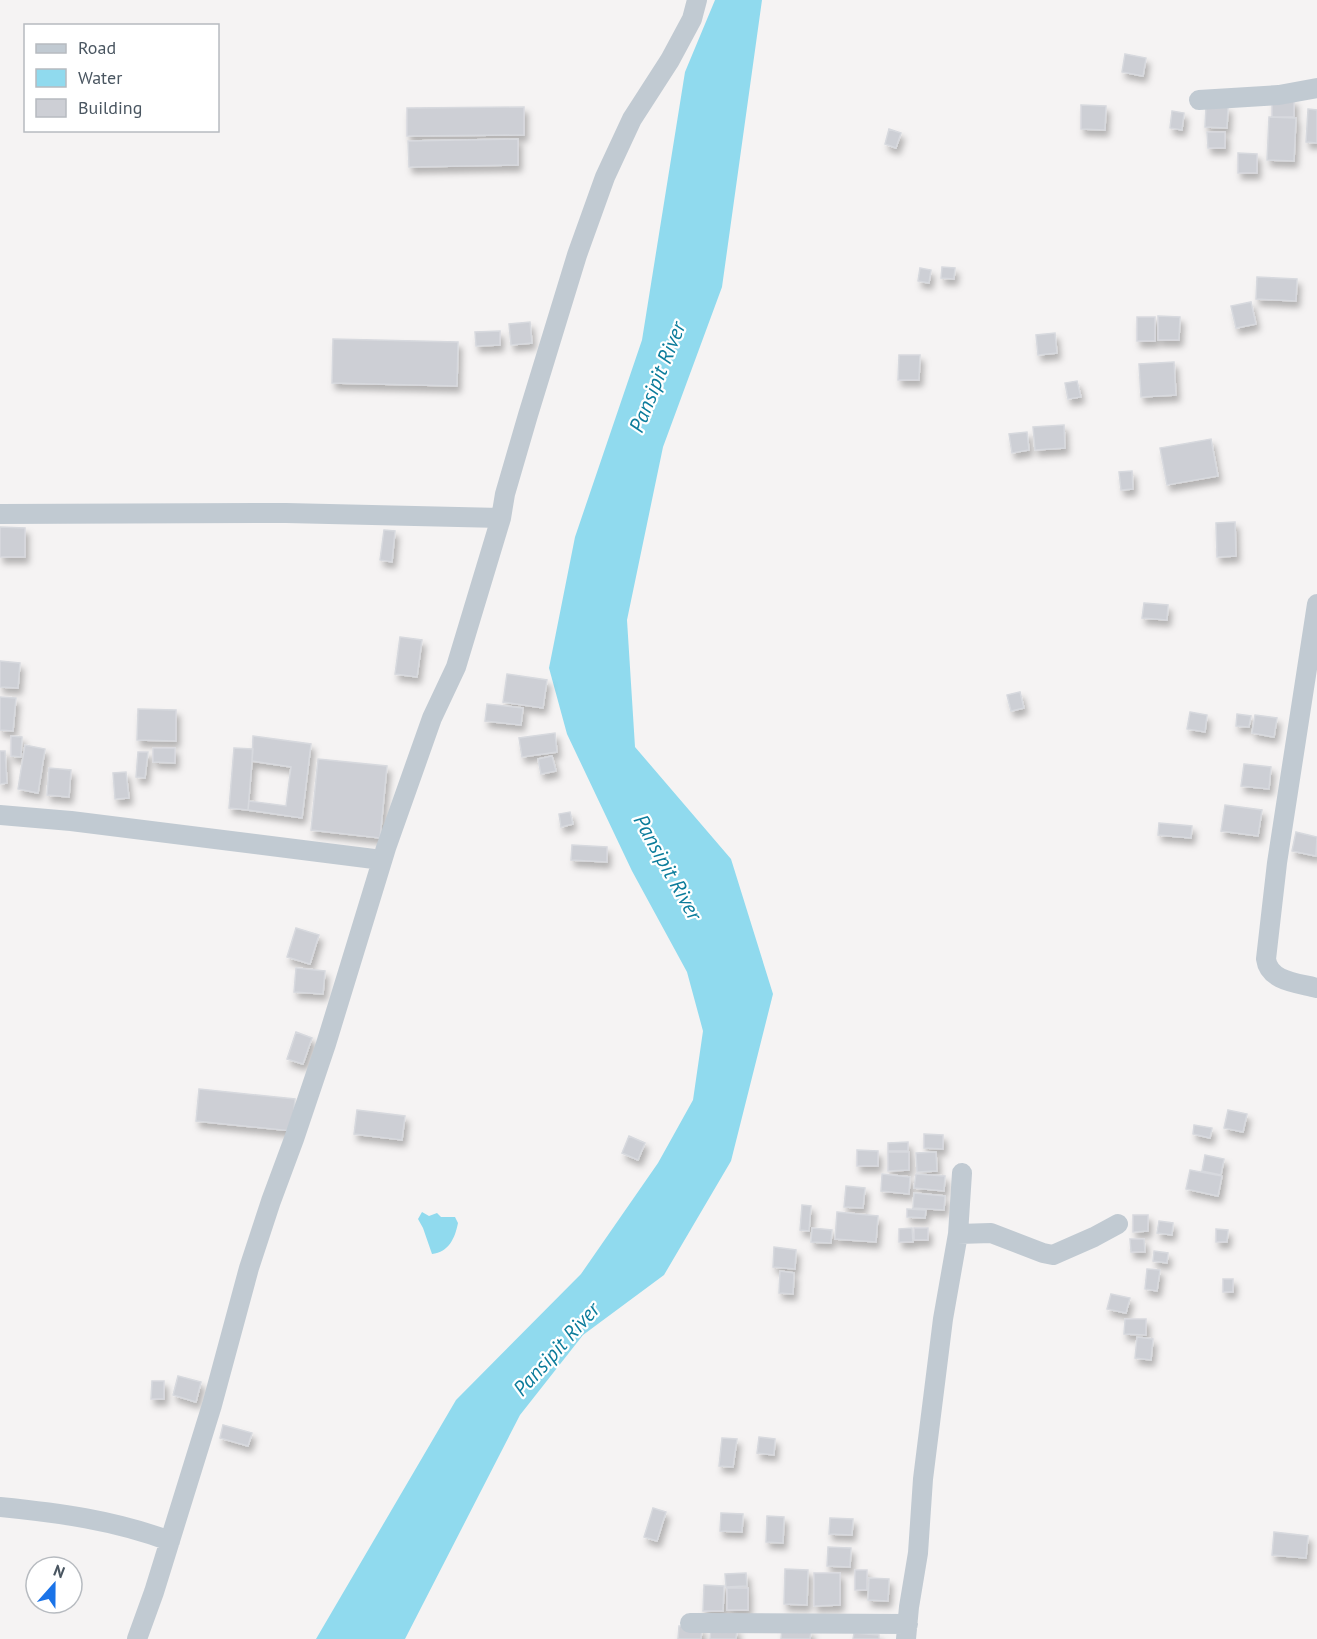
<svg xmlns="http://www.w3.org/2000/svg" width="1317" height="1639" font-family="'PT Sans',sans-serif">
<style>
.water{fill:#90daee}
.building{fill:#cdcfd5;stroke:#d7d9de;stroke-width:1.5;filter:url(#shadow)}
.lines{fill:none;stroke-linecap:round;stroke-linejoin:round}
.minor{stroke:#c1cad2;stroke-width:20}
.labels{text-anchor:middle;dominant-baseline:central;stroke-width:4.5;stroke-linejoin:round;paint-order:stroke}
.water-label{font-size:21px;font-style:italic;fill:#0c7c9b;stroke:#fff}
</style>
<defs>
<filter id="shadow"><feDropShadow dx="3.5" dy="6" stdDeviation="3" flood-color="#0004"/></filter>
</defs>
<rect width="100%" height="100%" fill="#f5f3f3"/>
<path class="water" d="M715,0H762L722,287L663,447L627,620L635,747L731,859L773,994L731,1161L664,1275L583,1335L520,1415L405,1639H316L456,1400L581,1274L658,1163L693,1100L703,1031L687,972L632,871L567,734L549,668L575,537L642,340L685,72Z
M422,1212L429,1216L437,1213L441,1217H455L458,1223C455,1238 449,1252 432,1254L423,1228L418,1219Z"/>
<path class="building" d="M1125,54L1146,58L1143,76L1122,72Z
M1272,99L1294,100V117H1272Z
M1081,105L1106,106L1105,130L1081,129Z
M1206,106L1228,107L1227,128L1205,127Z
M524,107V135L407,136V108Z
M1308,109L1317,110V143L1306,142Z
M1172,111L1184,113L1182,130L1170,128Z
M1269,117L1296,118L1294,161L1267,160Z
M889,129L901,133L896,148L885,144Z
M1207,132H1225V148H1208Z
M518,139V165L409,167L408,141Z
M1238,153L1257,154V173H1238Z
M942,267L955,268L954,279L941,278Z
M920,268L931,270L929,283L918,281Z
M1257,277L1297,279L1296,301L1256,299Z
M1251,302L1256,324L1236,328L1231,306Z
M1158,316L1180,317L1179,340H1158Z
M1137,317H1155V341H1137Z
M530,322L532,343L511,345L509,324Z
M500,331V345L476,346L475,332Z
M1055,333L1057,353L1038,355L1036,335Z
M333,339L458,342L457,386L332,383Z
M899,355H920L919,380H898Z
M1174,362L1176,395L1141,397L1139,364Z
M1077,381L1081,397L1068,399L1065,383Z
M1064,425L1065,448L1035,450L1033,427Z
M1027,432L1029,450L1012,453L1009,434Z
M1211,439L1218,476L1167,485L1160,448Z
M1132,471L1133,489L1121,490L1119,472Z
M1235,522L1236,556L1217,557L1216,523Z
M0,527L25,528V557H0Z
M384,530L395,531L392,562L380,560Z
M1144,603L1168,605L1167,620L1142,618Z
M400,637L422,640L417,677L395,674Z
M0,661L20,663L18,688L0,687Z
M507,674L547,680L543,708L503,702Z
M1020,692L1024,708L1011,711L1007,695Z
M0,697L16,698L13,731L0,730Z
M487,704L523,708L521,725L485,721Z
M138,709L176,710V741L137,740Z
M1190,712L1207,715L1205,732L1187,729Z
M1237,714L1251,716L1249,727L1236,726Z
M1255,715L1277,718L1274,737L1252,733Z
M555,733L557,752L522,757L519,738Z
M11,736L22,737L21,757L11,756Z
M253,736L311,744L302,818L248,810L249,801L286,806L291,767L252,761Z
M25,745L45,749L38,793L18,789Z
M153,748H175V763L153,762Z
M234,748L253,749L248,810L229,808Z
M0,751H5L7,783L0,784Z
M138,752H148L145,778L136,777Z
M552,756L556,771L541,774L538,759Z
M318,759L387,766L380,838L311,830Z
M1244,764L1271,767L1269,789L1241,786Z
M49,768L71,770L69,797L47,795Z
M126,772L129,798L115,799L113,773Z
M1225,805L1262,810L1258,836L1221,831Z
M570,812L573,824L561,827L559,814Z
M1159,823L1192,826L1191,838L1158,835Z
M1296,832L1317,837L1316,856L1292,851Z
M572,845L607,847V862L571,860Z
M296,928L319,935L310,964L287,957Z
M296,968L325,971L323,994L294,992Z
M296,1032L312,1038L303,1064L287,1059Z
M199,1089L295,1099L292,1131L196,1121Z
M357,1110L405,1116L402,1140L354,1134Z
M1228,1110L1247,1114L1243,1132L1224,1128Z
M1194,1125L1212,1128L1210,1138L1193,1134Z
M924,1134L943,1135V1149L924,1148Z
M629,1136L645,1143L638,1160L622,1153Z
M908,1142V1151H888V1143Z
M857,1150L878,1151V1166H857Z
M888,1152H909V1170L888,1171Z
M936,1152L937,1171L917,1172L916,1153Z
M1205,1155L1224,1159L1221,1175L1202,1171Z
M1190,1170L1222,1176L1218,1196L1186,1189Z
M882,1174L910,1177L909,1194L881,1191Z
M916,1174L945,1176L944,1191L914,1188Z
M846,1186L865,1188L863,1208L844,1207Z
M914,1193L945,1196L944,1210L913,1208Z
M802,1205L811,1206L809,1231L800,1230Z
M907,1209L926,1210L925,1218L907,1217Z
M837,1212L878,1216L876,1242L835,1239Z
M1133,1215H1148V1231L1133,1232Z
M1159,1221L1173,1223L1172,1235L1157,1233Z
M812,1228L832,1230L831,1243L811,1242Z
M912,1228L913,1242H899V1229Z
M914,1228H928V1240H914Z
M1216,1229L1228,1230L1227,1242H1216Z
M1130,1239H1144L1145,1252H1131Z
M774,1247L796,1250L795,1269L773,1267Z
M1154,1251L1168,1253L1167,1263L1153,1261Z
M1147,1269L1160,1270L1157,1291L1145,1289Z
M780,1271L794,1273L793,1294L779,1293Z
M1223,1279H1233V1292H1223Z
M1111,1294L1130,1298L1126,1313L1107,1309Z
M1125,1319H1146V1335L1124,1334Z
M1137,1337L1153,1339L1151,1360L1135,1358Z
M178,1376L201,1382L196,1402L173,1395Z
M152,1381H164V1399H151Z
M223,1425L252,1433L248,1446L220,1438Z
M759,1437L775,1439L774,1455L757,1453Z
M722,1438L737,1439L733,1467L719,1466Z
M653,1508L666,1512L657,1541L644,1537Z
M721,1513L743,1514L742,1532L720,1531Z
M767,1516L784,1517L783,1543L766,1542Z
M830,1518L853,1519L852,1535L829,1534Z
M1274,1532L1308,1536L1306,1558L1272,1555Z
M828,1547L851,1548L850,1567L827,1566Z
M785,1569L808,1570L807,1605L784,1604Z
M855,1570H867V1590H855Z
M746,1573L747,1586L726,1587L725,1574Z
M814,1573H840V1605L814,1606Z
M869,1578L889,1579L888,1601L868,1600Z
M704,1585L724,1586L723,1611H703Z
M727,1588H748V1610H727Z
M679,1626L702,1628L701,1639H678Z
M711,1627L737,1629L736,1639H710Z
M782,1627L811,1631L810,1639H781Z
M854,1633L879,1635V1639H853Z"/>
<g class="lines">
<path class="minor" d="M1199,100L1279,95L1317,88
M0,514L286,513L501,518
M1317,604L1277,863L1266,959C1269,982 1299,983 1317,988
M0,815L71,821L382,860
M958,1234L962,1173
M0,1507C60,1513 113,1520 170,1541
M690,1623L908,1624
M137,1639L154,1592L212,1405L249,1268L271,1201L294,1139L326,1044L386,848L432,718L456,667L501,518L505,494L528,415L577,255L605,177L632,119L670,60L692,19L697,0
M906,1639L909,1607L918,1553L923,1479L943,1319L958,1234L991,1233L1043,1253L1053,1255L1094,1237L1118,1224"/>
</g>
<g class="labels">
<g class="water-label">
<text transform="translate(657 377) rotate(-68)">Pansipit River</text>
<text transform="translate(668 867) rotate(61)">Pansipit River</text>
<text transform="translate(556 1349) rotate(-48)">Pansipit River</text>
</g>
</g>
<rect x="24" y="24" width="195" height="108" fill="#ffffff" stroke="#b7bbc0" stroke-width="1.5"/>
<rect x="36" y="44" width="30" height="9" fill="#c1cad2" stroke="#b7bbc0" stroke-width="1.5"/>
<text x="78" y="54" font-size="18" fill="#4a5661">Road</text>
<rect x="36" y="69" width="30" height="18" fill="#90daee" stroke="#b7bbc0" stroke-width="1.5"/>
<text x="78" y="84" font-size="18" fill="#4a5661">Water</text>
<rect x="36" y="99" width="30" height="18" fill="#cdcfd5" stroke="#b7bbc0" stroke-width="1.5"/>
<text x="78" y="114" font-size="18" fill="#4a5661">Building</text>
<g transform="translate(54 1585) rotate(21)"><circle r="28" fill="#ffffff" stroke="#b7bbc0" stroke-width="1.5"/>
<path d="M0-4.5L10 22L0 15L-10 22Z" fill="#1a73e8"/>
<text y="-9" font-size="16" font-weight="bold" text-anchor="middle" fill="#4a5661">N</text>
</g>
</svg>
